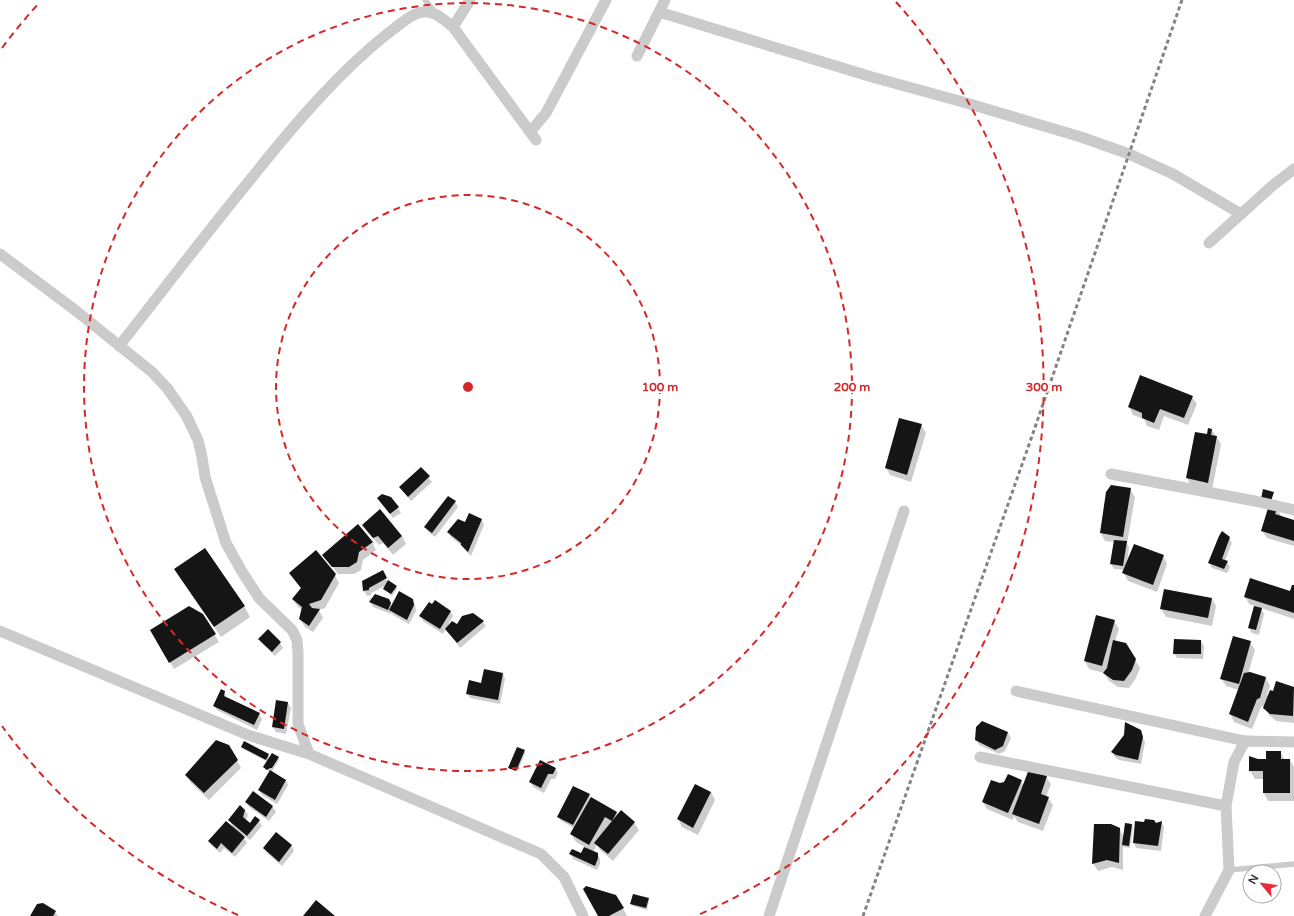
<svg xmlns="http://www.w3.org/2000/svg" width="1294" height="916" font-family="'Varela Round',sans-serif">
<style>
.shadow{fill:#0003}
.building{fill:#151515}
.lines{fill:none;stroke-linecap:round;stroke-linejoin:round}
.lane{stroke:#cbcbcb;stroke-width:5.5}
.street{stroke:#cbcbcb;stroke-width:11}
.rail{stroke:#838383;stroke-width:3;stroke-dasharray:4 3;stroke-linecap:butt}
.ring{fill:none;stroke:#d62828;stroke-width:2;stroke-dasharray:7 5}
.centre{fill:#d62828;stroke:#fff;stroke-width:2}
.ring-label{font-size:12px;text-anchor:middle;font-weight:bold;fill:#d62828;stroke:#fff;stroke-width:4;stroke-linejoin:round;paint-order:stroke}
</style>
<rect width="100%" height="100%" fill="#fff"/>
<path class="shadow" d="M1192,397L1197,404L1188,425L1164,416L1159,430L1147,426L1144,419L1133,415L1129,407Z
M921,425L926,433L911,482L890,475L886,468Z
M1212,430L1221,444L1212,490L1191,486L1187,478L1196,433L1208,435Z
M421,468L432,482L411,501L400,487Z
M1130,489L1135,497L1127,544L1129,547L1127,563L1163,556L1167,564L1157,592L1128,581L1124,573L1125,570L1114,569L1111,564L1114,542L1105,541L1101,533Z
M455,502L458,507L435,537L428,532L426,527Z
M382,503L398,508L401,513L393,518Z
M1277,508L1281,516V517L1294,521V546L1267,538L1262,531Z
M469,514L482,520L484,525L471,556L465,550L462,546L451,537L449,533L465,523Z
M363,525L402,536L406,544L393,555L383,543L379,545L368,532Z
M1229,538L1232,543L1225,561L1227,562L1230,567L1227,573L1212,568L1209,563Z
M372,542L376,550L363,560L361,570L354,574H338L324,555Z
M175,569L244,606L250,617L221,637Z
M382,572L388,583L396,587L397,589L392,596L384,589L387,585L371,593V595L367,596L364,591L363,581Z
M290,573L335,575L339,583L325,608L319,610L323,618L313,632L305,627L300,619L302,610L298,607L293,599L301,589Z
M1294,586V619L1261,608L1264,614L1259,635L1252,633L1249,628L1255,606L1249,604L1245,597L1291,592Z
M412,599L415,605L416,611L409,624L393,615L391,612V614L373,607L370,602L389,600L392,606Z
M1212,599L1216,606L1212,626L1166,617L1161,609Z
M435,602L451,612L453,616L448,625L449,626L483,622L486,626L460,648L446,628L443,634L423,621L421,617L433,606Z
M203,614L219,642L174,669L151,630Z
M1114,621L1119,629L1115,641L1135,660L1140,668L1136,678L1129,688L1118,687L1109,681L1104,673L1089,669L1085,661Z
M268,630L280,643L283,648L275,656L262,643L260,639Z
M1201,641L1204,646L1203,659L1177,658L1174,653Z
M1250,642L1255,650L1248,674L1250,673L1266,678L1270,686L1267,695L1269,696L1273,692L1277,682L1294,688V723L1276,721L1269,715L1265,708V705L1261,707L1252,729L1234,722L1230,714L1239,690L1226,686L1221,678Z
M503,674L505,679L500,704L470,698L467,693L482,684Z
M224,692L227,699L259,714L262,719L257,730L217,710L214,706Z
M277,701L288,703L291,708L286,734L276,732L273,727Z
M982,722L1008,733L1011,738L1005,751L999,754L979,745L976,740Z
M1140,731L1145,742L1141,764L1119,760L1115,757L1112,752Z
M228,745L241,768L209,800L191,783L186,775Z
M242,747L268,755L270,758H278L279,760L273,770L269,771L286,780L288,785L277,804L262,795L259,790L270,772L264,767L268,762L243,749Z
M518,749L524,751L525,753L518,771L510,768Z
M1280,752L1285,760H1290L1294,767V801H1268L1264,793V779H1255L1250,771V757L1258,760H1268Z
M555,768L558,773L555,779H551L544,793L533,787L530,782Z
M1046,777L1051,784L1046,797L1048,798L1053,805L1043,831L1018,822L1014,816L1013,820L987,809L983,802L999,784L1021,781L1024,786Z
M253,792L273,807L276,812L269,821L249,807L246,802Z
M711,792L715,800L698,835L682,827L678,819Z
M589,795L591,798L617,812L618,815L634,823L639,830L613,861L600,850L597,845L593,852L597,854L600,859V864L597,870L573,859L571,854L582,855L585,847L576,842L571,834L574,828L561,821L558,816Z
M245,810L248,815L246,820L250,824L259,821L262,826L250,840L242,834L247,843L235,857L224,848L220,853L212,846L209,842L234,829L229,820Z
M1136,822L1156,824L1161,822L1164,827L1161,851L1136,848L1134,843Z
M1132,825L1133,827L1130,848L1123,847V870L1112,867L1098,871L1093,863L1119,828L1124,837Z
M276,833L292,846L294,851L282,866L267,853L264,848Z
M616,896L627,916H599Z
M648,899L649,901L647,910L633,906L631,904Z
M55,912L58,916H31Z"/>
<path class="building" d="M1140,375L1193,396L1184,418L1160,409L1154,423L1142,418V413L1128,407Z
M899,418L922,424L907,475L885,468Z
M1208,428L1212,429L1211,435L1217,436L1208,483L1186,478L1195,432L1207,434Z
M421,467L430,476L408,497L399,487Z
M1111,485L1131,488L1123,537L1100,533L1106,492Z
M1263,489L1274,492L1271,501L1261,499Z
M382,494L391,497L399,507L390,514L377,498Z
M448,496L456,501L432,533L424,527Z
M1269,505L1278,507L1275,514L1294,520V541L1261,531Z
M380,509L402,536L388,548L378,536L373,538L362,525Z
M469,513L482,519L468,552L461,545V543L447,532L458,519L465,522Z
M358,524L373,542L359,552L357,562L349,567H332L322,555Z
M1222,531L1230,537L1222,559L1228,561L1224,569L1208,563L1219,536Z
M1114,540L1127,541L1123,566L1110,564Z
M1134,544L1164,555L1153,585L1122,573Z
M205,548L245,606L214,627L174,569Z
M316,550L336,574L321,600L309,604L312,608L320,609L309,626L299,619L302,607L292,599L301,588L289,573Z
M383,570L387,578L369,588V590L363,591L362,581Z
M1250,578L1290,591L1292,585H1294V613L1244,597Z
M388,580L397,586L391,594L383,589Z
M1164,589L1212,598L1208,618L1160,609Z
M399,591L413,599L414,605L407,620L389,610Z
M375,594L389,599L391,603L388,610L369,602Z
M435,600L451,611L440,629L419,616L429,602L432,604Z
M189,606L203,614L216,634L169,663L150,630Z
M1254,606L1262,608L1256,630L1248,628Z
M473,613L484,621L457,643L445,629L452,621L457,624L462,616Z
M1096,615L1115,620L1102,666L1084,661Z
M268,629L281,642L272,652L258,639Z
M1233,636L1251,641L1239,684L1220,679Z
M1174,639L1201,640V654H1173Z
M1113,640L1126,643L1136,659L1132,670L1124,681L1113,680L1103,673L1107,668Z
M484,669L503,673L498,700L466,694L469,680L481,683Z
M1250,672L1266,677L1260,698L1257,699L1248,722L1229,714L1244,673Z
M1276,681L1294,687L1293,716L1270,714L1263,708L1270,690L1273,691Z
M221,689L225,691L224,696L260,713L254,725L213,706Z
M276,700L288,702L284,729L272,727Z
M982,721L1008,732L1003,746L995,750L975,740L976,727Z
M1125,722L1141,730L1143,737L1138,760L1116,755L1111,752L1124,735Z
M216,740L229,745L238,760L204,793L185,775Z
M244,741L269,754L266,760L241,747Z
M517,747L525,750L516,771L508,768Z
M1266,751H1281V759H1290V793H1263V771H1249V756L1258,759H1266Z
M272,753L279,757L272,768H270L267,770L263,767Z
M540,760L556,768L553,774H548L541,788L529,782Z
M1029,769L1047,776L1041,794L1049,797L1039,824L1012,814Z
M270,770L286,780L275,800L258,790Z
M1008,774L1022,780L1008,813L982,802L991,780L1000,783L1004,782Z
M695,784L711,792L693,828L677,819Z
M573,786L590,794L573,825L557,817Z
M253,791L273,806L266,817L245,802Z
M591,797L617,812L612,821L605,817L589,845L570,834Z
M240,805L245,810L243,817L250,823L255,816L260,820L247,836L228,820Z
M621,810L635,822L608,854L594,843Z
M1145,819L1154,820L1156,823L1162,821L1158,846L1133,843L1135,821L1144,822Z
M226,821L245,837L232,853L221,843L217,849L208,841Z
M1125,823L1132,824L1129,846L1122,845Z
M1094,824H1111L1120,828L1119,863L1107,860L1092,864Z
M276,832L292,845L279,862L263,848Z
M584,847L598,853V858L595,866L569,854L572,849L581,853Z
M586,886L616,895L624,908L609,916H598L583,889Z
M633,894L649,898L646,908L630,904Z
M316,900L335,916H303Z
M43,903L56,911L53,916H30L37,904Z"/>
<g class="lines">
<path class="lane" d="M425,0L436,13
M1229,870L1294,864"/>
<path class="street" d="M659,12L872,77L963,102L1081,137L1129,154L1173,174L1241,214
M453,27L470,0
M637,56L665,0
M530,132L546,113L606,0
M1209,243L1272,186L1294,169
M0,254L75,310L152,372L167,388L186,415L198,440L202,457L205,477L226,543L241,570L259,598L292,630L297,640L298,653V724L309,754
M119,346C164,289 208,231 254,175C293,126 338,73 387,34C394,29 411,14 419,13C434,9 443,19 453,27L536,140
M1111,474L1255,501L1294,510
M0,631L248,735L309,754L541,854L564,877L583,916
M1016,691L1245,741L1294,742
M980,757L1226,806
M769,916L904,511
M1205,916L1229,870L1226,806L1234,762L1245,741"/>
<path class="rail" d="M863,916L1031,439L1182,0"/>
</g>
<g class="ring">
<circle cx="468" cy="387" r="192"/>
<circle cx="468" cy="387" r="384"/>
<path d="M238 915A576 576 0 0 1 2 726M2 48A576 576 0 0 1 40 2M896 2A576 576 0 0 1 698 915"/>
</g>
<circle cx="468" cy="387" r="6" class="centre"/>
<g class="ring-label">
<text x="660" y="391">100 m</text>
<text x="852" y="391">200 m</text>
<text x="1044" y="391">300 m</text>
</g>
<g transform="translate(1262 884) rotate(299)"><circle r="19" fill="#ffffff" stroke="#ababab"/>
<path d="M0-3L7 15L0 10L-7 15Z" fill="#eb2b3d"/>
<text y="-6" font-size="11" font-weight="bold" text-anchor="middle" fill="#2e2e2e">N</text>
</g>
</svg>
